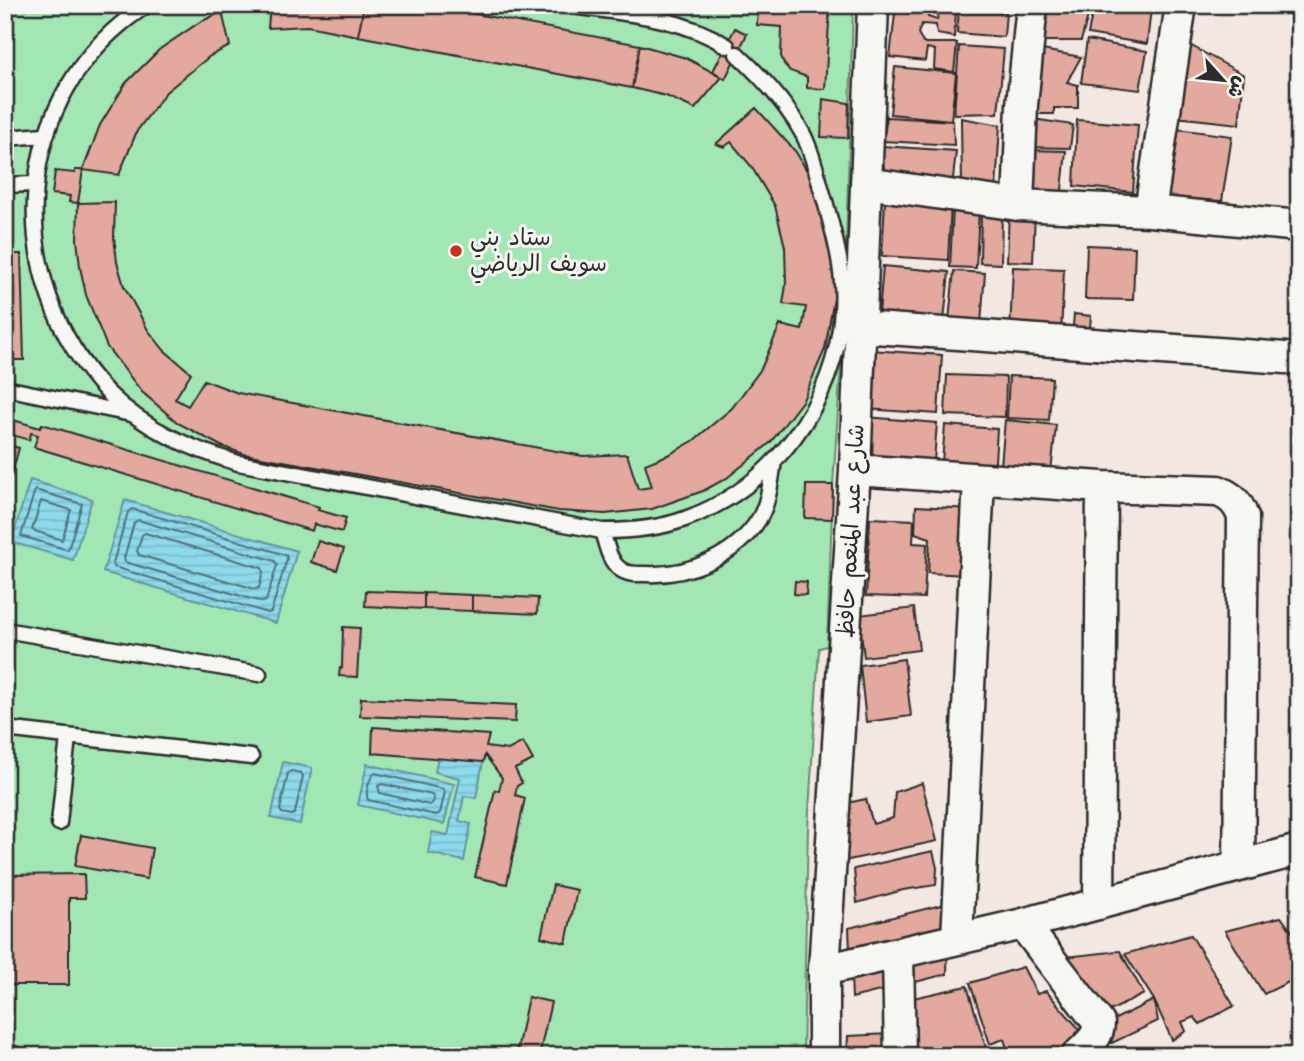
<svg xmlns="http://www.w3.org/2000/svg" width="1304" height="1061" font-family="'Architects Daughter','Playpen Sans Arabic',sans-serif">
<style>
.garden{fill:#a2e7b3;stroke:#66896f;stroke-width:2}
.water{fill:url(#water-rules);stroke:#66949f;stroke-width:2}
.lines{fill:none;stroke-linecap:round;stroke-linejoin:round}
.shore{stroke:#527178;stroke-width:2}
.building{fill:#e3a99f;stroke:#2b2b2b;stroke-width:2}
.lane-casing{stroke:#2b2b2b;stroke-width:19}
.street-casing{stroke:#2b2b2b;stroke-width:35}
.lane{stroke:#f6f6f2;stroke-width:14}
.street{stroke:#f6f6f2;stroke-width:30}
.poi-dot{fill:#c8321e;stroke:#f6f6f2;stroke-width:2.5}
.labels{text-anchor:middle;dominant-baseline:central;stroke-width:6;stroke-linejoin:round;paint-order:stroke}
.poi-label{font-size:23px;fill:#2b2b2b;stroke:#f6f6f2;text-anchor:start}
.street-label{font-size:23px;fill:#2b2b2b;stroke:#f6f6f2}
</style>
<defs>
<pattern id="water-rules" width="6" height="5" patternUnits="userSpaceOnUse" patternTransform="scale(1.75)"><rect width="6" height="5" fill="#8ddaec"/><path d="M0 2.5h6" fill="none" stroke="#7abbcb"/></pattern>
</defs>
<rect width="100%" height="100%" fill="#f2e7e1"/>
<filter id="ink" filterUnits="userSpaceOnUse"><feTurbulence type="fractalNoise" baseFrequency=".0143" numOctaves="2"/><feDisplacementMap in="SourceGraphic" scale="14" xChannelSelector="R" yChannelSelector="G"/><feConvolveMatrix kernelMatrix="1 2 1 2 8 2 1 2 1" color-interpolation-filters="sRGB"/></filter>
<g filter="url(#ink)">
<path class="garden" d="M5,5H853L844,321L833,485L827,646L819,648L808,828L803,1056H5Z"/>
<path class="water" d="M30,480L92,499L73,560L11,542Z
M125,500L297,551L276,623L103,572Z
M438,757L483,762L476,798L464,796L459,821L471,824L464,861L428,853L432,832L448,835L460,778L435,772Z
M283,762L312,768L300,824L271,818Z
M367,764L454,784L444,824L358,805Z"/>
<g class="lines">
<path class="shore" d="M35,490L82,504L68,550L21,536Z
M41,501L71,510L62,540L32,530Z
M132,509L286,555L287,559L271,612L268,613L114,567L113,563L128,512Z
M138,520L275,561L277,565L266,601L262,602L125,562L124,558L134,523Z
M145,533L262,568L263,572L259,588L255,589L139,555L137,551L142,535Z
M291,771L301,773L303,776L295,813L292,815L282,813L280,810L288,773Z
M375,773L443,789L445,792L440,813L436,815L368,800C365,794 369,777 375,773Z
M382,784L432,795L434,798L433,802L430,805L380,793L378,786Z"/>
</g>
<path class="building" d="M270,5H364L358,36L308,26L268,28Z
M364,5H427L640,45L632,88L358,36Z
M758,5H830L825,89L807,88V77L790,71L784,64L781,56L782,27L757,25Z
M896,5L927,6L928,17L937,20L939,10L956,12L954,37L937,34L936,25L922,24L918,33L923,43H957L954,72L934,69L935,50L927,48L925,61L890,57Z
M1037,5H1091L1081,41H1032Z
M1094,5H1142L1151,8L1147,44L1088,34Z
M959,10L1006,12L1004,37L957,33Z
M222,12L230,46L210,56L166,92L137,131L119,175L83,170L100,125L126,83L160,49L200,22Z
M735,28L747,34L725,79L713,71Z
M1087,40L1147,51L1140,90L1081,83Z
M1188,44L1244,75L1239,124L1176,117Z
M640,45L686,58L722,77L695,109L666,96L632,88Z
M959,46L1004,49L998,113L954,114Z
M1031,48L1081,57L1067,82L1078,85V108H1054V114H1036L1037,105L1025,106Z
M895,67L956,73L951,120L890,114Z
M823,99L849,103L848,138L821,137Z
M756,108L796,152L811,178L822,205L835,263V293L825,349L803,400L770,443L727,478L703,491L652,509L605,514L559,511L244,454L221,446L178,423L142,392L107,347L86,295L80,267L77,239L78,203L115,202L114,237L117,262L124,286L148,330L164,350L191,373L175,399L188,406L204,380L238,393L583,456L627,454L638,489L652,487L645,464L670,454L693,441L732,408L761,369L780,325L802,330L806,307L783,304L786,285L785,247L775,206L751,166L731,142L724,147L716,144Z
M887,117L953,121L954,145L883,141Z
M961,118L1000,125L996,189L962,187Z
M1026,118L1073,125L1070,148L1024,147Z
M1077,120L1138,125L1133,192L1074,186Z
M1169,128L1232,136L1222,201L1158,197Z
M882,146L956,151L952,188L885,181Z
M1026,150L1066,151L1061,199L1021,201Z
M75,170H83L78,203L69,202L70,196L52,194L55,171L75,173Z
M885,201L951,204L948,260L882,256Z
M953,208L979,209L976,268L950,267Z
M981,208H1002L1001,264L980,263Z
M1009,210L1035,211L1033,262L1007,261Z
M5,239H12L13,254H21L24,360H5Z
M1087,245L1135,247L1133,300L1085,299Z
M883,266L949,272L943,331L878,325Z
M1013,267L1064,269L1061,334L1010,332Z
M954,271L985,273L981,323L949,320Z
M1074,314L1091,316L1089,338L1072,337Z
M870,350L942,355L938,414L866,409Z
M947,375L1006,377L1005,417L945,415Z
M1009,376L1052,378L1049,420L1007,418Z
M866,417L937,423L933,474L862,468Z
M10,419L40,428L42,424L319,507L318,510L346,518L342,532L314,524L312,531L34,447L38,435L31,433L29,440L6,433Z
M1005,420L1056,425L1050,482L1000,477Z
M945,425L997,429L994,478L941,475Z
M5,444L19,448L5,499Z
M806,485H833L832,519L805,518Z
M916,506L970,509L967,575L928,573L930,538L915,533Z
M870,518L914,520L913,543L927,544L924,598L866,596Z
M318,541L344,549L337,570L311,562Z
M795,581L807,582L806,595L794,594Z
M366,591L424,593V609L365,606Z
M424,593L472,595V611L424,609Z
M472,595L538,598L537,614L472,611Z
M914,608L919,650L864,657L859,615Z
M343,627L360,628L357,677L339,676L340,668H342Z
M904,659L911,716L866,722L860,665Z
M361,698L516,705L515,722L360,716Z
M373,727L489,735L486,747L508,750L523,742L533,760L515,769L522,783L517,786L515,795L525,798L507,884L475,877L495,790L499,791L502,778L485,755L483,762L372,753Z
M922,783L937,841L844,861L847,803L866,799L873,824L893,818L895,792Z
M81,835L152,848L147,879L75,866Z
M933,851L937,868L936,885L903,890L857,903L854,869Z
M84,874L85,898H69V985H5V875Z
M553,885L577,890L566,943L541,937Z
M949,903L947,974L852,998L849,928Z
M1281,917L1299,941V977L1264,994L1225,931Z
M1191,935L1234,1006L1200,1024L1194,1017L1182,1022L1186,1031L1172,1040L1154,1000L1125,954Z
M1120,951L1144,994L1100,1016L1056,958Z
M1023,967L1037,994L1046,991L1082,1032L1059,1056H1002L1008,1051L1004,1039L990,1044L970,983Z
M967,986L988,1054L928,1056L925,1053L909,1055L913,998Z
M528,997L551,1002L539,1056L516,1055Z
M1154,1000L1158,1021L1112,1043L1103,1025Z
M890,1034L888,1056H847L848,1036Z
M5,1040L20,1048L22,1056H5Z"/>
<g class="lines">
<g class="lane-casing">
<path id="lane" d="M147,5C10,92 0,280 108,393C144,429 191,449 238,463L602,531C630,531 658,529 685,519C772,488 836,403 842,310C845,272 835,238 825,201C818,179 814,157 804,136C787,104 763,78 737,54
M565,5C620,13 678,15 727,46
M5,138L45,135
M5,185L34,184
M5,388L131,414
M602,531C606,543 609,562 620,569C628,575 637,574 646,574C689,576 736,556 759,519C769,502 771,480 774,461
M5,630L259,674
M5,729L251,757
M59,823L68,737"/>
</g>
<g class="street-casing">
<path id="street" d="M866,183L1018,205L1150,211L1299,226
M1018,205L1022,105L1032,5
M1150,211L1181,5
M861,327L1299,359
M855,470L1102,487L1218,491C1232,497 1238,503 1243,517L1239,866
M1099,904L1102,487
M1023,924L1099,1023C1099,1038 1086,1046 1077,1056
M957,939L979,479
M898,953L900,1056
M824,970L1023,924L1299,850
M824,1056V970L855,470L873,5"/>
</g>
<use href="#lane" class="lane"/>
<use href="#street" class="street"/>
</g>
</g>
<circle class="poi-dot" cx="456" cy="251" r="7"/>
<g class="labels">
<g class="poi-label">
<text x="470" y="238">ستاد بني<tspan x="470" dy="26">سويف الرياضي</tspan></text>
</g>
<g class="street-label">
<text transform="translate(851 531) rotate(-87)">شارع عبد المنعم حافظ</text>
</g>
</g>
<rect width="1304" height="1061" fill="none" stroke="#f6f6f2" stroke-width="28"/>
<rect x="14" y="14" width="1276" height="1033" fill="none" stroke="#2b2b2b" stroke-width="2.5" filter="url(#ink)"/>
<g transform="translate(1223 80) rotate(117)" stroke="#f6f6f2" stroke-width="5" paint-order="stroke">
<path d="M0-5L12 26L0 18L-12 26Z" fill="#2b2b2b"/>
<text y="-10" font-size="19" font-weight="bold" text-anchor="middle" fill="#2b2b2b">ش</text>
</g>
</svg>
